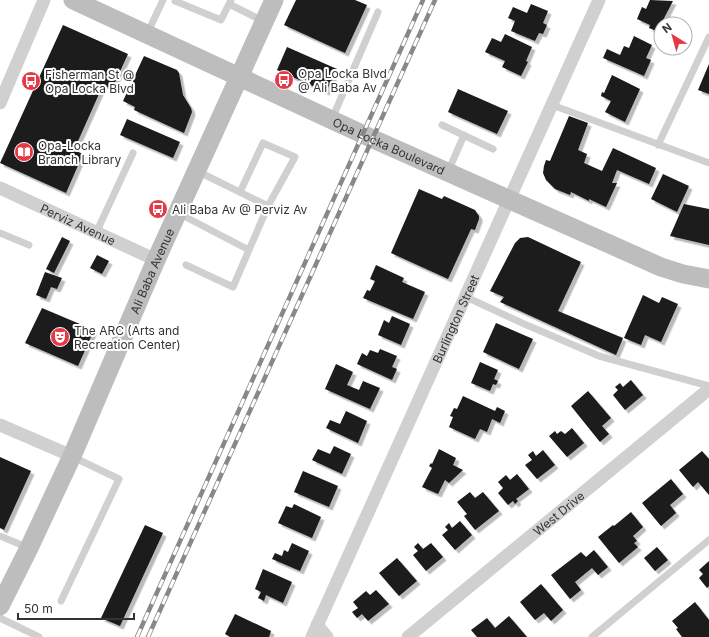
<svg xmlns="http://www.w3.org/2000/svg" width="709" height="637" font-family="Inter,sans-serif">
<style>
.building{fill:#1a1a1a;filter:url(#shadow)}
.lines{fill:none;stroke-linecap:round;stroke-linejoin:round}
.lane{stroke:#d0d0d0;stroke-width:7}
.street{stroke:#d0d0d0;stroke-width:13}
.secondary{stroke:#bdbdbd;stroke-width:19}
.rail-casing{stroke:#888;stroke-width:4.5}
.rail{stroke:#fff;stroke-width:3;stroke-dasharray:9;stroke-linecap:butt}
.labels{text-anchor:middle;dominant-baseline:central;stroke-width:4;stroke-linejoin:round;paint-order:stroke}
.poi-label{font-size:12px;fill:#333;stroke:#fff;text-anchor:start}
.street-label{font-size:12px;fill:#333;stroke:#fff}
</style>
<defs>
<filter id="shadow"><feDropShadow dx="3.5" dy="3.5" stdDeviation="0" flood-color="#0004"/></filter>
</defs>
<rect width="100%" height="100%" fill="#fff"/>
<path class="building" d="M296,0H355L367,5L345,53L284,25Z
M650,0L673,1L661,24V33L649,28L650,25L637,19L642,7L646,9Z
M531,4L548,11L543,23L547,25L543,34L539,33L535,41L511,31L515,21L508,18L513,7L527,13Z
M63,25L128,54L112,89L103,85L74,150L83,154L66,193L0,163Z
M505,34L532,47L526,61L528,62L521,76L502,67L505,61L485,52L492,38L501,42Z
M634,36L652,45L646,58L651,60L644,76L603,58L607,49L620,55L624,46L629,48Z
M287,47L337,69L326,92L277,70Z
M144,56L177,70L179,73L183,95L191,108L192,112L184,133L134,110L135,107L123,101Z
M709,64V94L698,90Z
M612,75L640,89L625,122L605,112L611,101L601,96L602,92L604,93Z
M458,89L508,111L497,134L448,112Z
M569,116L588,123L578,150L587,154L584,163L602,171L613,148L656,168L649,184L617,170L612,183H617L606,207L589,199V201L571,192L570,195L555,189L546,180L543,173L544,166L546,160L550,161Z
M127,119L180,142L173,158L120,135Z
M663,174L689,186L677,212L651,199Z
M419,189L442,199L444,196L475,210L479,216V219L475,230L471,229L448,279L391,253Z
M684,204L709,209V245L670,236Z
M62,237L70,241L54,273L46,269Z
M528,237L581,262L558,311L623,338L616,355L500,302L504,297L490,291L515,243L520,238Z
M97,255L109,261L102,274L90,268Z
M376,265L404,278L402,282L425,292L413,319L363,298L367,290L370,291L375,281L370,279Z
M45,272L62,278L57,289L51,287L46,299L36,295Z
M643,295L659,303L662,297L678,304L661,342L645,335L641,345L624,338Z
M42,308L94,330L78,366L25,343Z
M392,316L410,324L401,345L378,335L384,320L389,323Z
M496,323L533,339L519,369L483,352Z
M380,349L397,356L392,367L397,369L392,380L357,364L362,353L367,356L370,350L378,353Z
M480,362L498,370L494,379L498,381L496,385L493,384L490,391L471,383Z
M336,364L353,372L347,385L359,390L363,381L380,388L370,409L325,389Z
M631,380L643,395L625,410L613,395L618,390L615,387L620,383L623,387Z
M588,391L611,418L602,426L609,434L600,442L571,406Z
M463,396L495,411L497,407L505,411L500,423L492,419L487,432L480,429L475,439L449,427L453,417L450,416L454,408L457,409Z
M346,411L367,421L358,443L326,428L330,420L340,424Z
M572,428L584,443L567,457L549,436L555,431L557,434L561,431L565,434Z
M334,446L351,454L342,474L312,460L318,449L330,454Z
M439,449L456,458L453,465L463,470L449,483L445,480L438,494L422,487L432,468L429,466L431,463L432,464Z
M543,450L555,465L537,479L525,465L532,460L528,455L533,451L536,456Z
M702,451L709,459V495L698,482L693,487L679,470Z
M0,457L31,471L4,530L0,528Z
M303,471L338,486L329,507L294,492Z
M517,474L529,489L516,499L518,501L515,504L513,501L508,505L498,493L503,488L498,482L506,475L510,480Z
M671,479L683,494L670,505L676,513L661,526L642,503Z
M470,492L475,498L483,492L499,511L475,530L464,516L467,514L457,502Z
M294,504L321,517L312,538L278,523L286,506L292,508Z
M631,512L643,527L633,536L637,541L634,543L638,547L619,563L598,537L613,525L614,526Z
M460,521L472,535L455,550L442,535L448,530L445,527L449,523L452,528Z
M145,525L163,533L120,626L101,618Z
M292,543L309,551L300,571L272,559L275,553L282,556L284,550L288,552Z
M418,543L423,549L431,543L443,557L426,571L413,555L418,551L414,547Z
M657,547L668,560L655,571L644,558Z
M594,550L608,567L598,575L592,568L575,582L581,590L570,599L551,575L581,552L586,557Z
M397,558L417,581L399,596L379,573Z
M709,561V586L707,588L699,578L703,574L699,570Z
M263,569L292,582L283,603L266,595L264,601L258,598L261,592L255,589Z
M541,584L563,610L551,621L544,613L535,620L520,602Z
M376,590L389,604L368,621L362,614L357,618L352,612L358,608L353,602L366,591L370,595Z
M695,602L709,620V637H682L676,629L678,628L672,621Z
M235,614L271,631L269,637H230L225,634Z
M509,616L527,637H477L471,630L487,618L495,628Z"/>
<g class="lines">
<path class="lane" d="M175,1L221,20L231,0
M229,4L263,21
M147,34L163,0
M552,105L709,163
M332,119L378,12
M442,125L493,149
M658,145L709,37
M197,171L268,206
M448,172L464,135
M178,213L249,250
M0,233L29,245
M96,233L133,153
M186,265L233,287L268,206L295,157L263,143L240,192
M466,297L522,323L599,356L709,386
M0,536L29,548
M61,601L119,479L73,457
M0,618L39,637
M592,637L709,540"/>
<g class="street">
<path d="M0,103L44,0"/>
<path id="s1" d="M0,188L156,260"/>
<path d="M0,425L72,456"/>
<path d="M317,625L327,637"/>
<path id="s2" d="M312,637L599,0"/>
<path id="s3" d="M408,637L709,389"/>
</g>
<g class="secondary">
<path id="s4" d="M73,0L373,139L661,267L683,274L709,279"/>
<path id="s5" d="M0,606L29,548L72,456L156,260L274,0"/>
</g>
<g class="rail-casing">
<path id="rail" d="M137,637L423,0
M148,637L435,0"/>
</g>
<use href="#rail" class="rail"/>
</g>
<defs>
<g id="bus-disc" transform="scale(1)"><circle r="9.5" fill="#e63946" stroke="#fff"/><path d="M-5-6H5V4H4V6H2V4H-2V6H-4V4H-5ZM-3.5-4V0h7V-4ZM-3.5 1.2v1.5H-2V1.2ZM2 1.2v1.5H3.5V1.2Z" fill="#fff"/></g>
<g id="library-disc" transform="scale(1)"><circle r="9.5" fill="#e63946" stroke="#fff"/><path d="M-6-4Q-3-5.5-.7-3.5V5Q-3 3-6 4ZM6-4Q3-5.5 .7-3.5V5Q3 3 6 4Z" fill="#fff"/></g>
<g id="theatre-disc" transform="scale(1)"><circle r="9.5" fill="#e63946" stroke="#fff"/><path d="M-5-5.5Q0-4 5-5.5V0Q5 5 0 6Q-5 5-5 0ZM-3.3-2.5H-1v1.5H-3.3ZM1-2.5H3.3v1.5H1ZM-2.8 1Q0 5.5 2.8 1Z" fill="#fff"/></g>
</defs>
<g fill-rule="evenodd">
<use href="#bus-disc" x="284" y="80"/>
<use href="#bus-disc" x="31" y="81"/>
<use href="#library-disc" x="24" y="152"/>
<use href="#bus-disc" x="158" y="209"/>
<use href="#theatre-disc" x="60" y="337"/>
</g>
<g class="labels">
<g class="poi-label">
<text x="298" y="73">Opa Locka Blvd<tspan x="298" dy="14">@ Ali Baba Av</tspan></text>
<text x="45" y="74">Fisherman St @<tspan x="45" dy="14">Opa Locka Blvd</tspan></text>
<text x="38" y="145">Opa-Locka<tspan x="38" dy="14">Branch Library</tspan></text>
<text x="172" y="209">Ali Baba Av @ Perviz Av</text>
<text x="74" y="330">The ARC (Arts and<tspan x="74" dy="14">Recreation Center)</tspan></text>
</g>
<g class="street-label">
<text stroke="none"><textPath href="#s4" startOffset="348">Opa Locka Boulevard</textPath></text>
<text stroke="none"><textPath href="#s1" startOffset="86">Perviz Avenue</textPath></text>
<text stroke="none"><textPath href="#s5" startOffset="368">Ali Baba Avenue</textPath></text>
<text stroke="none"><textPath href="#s2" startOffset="349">Burlington Street</textPath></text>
<text stroke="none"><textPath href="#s3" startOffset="195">West Drive</textPath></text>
</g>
</g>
<g transform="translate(673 36) rotate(323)"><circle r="19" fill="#ffffff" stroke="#adadad"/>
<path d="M0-3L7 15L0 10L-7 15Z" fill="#e63946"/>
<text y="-6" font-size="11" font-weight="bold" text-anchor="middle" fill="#333333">N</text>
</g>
<path d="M18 613v6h116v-6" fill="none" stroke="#333333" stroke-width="2"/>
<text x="24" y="613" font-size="12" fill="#333333" stroke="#ffffff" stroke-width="3" paint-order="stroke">50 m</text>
</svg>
